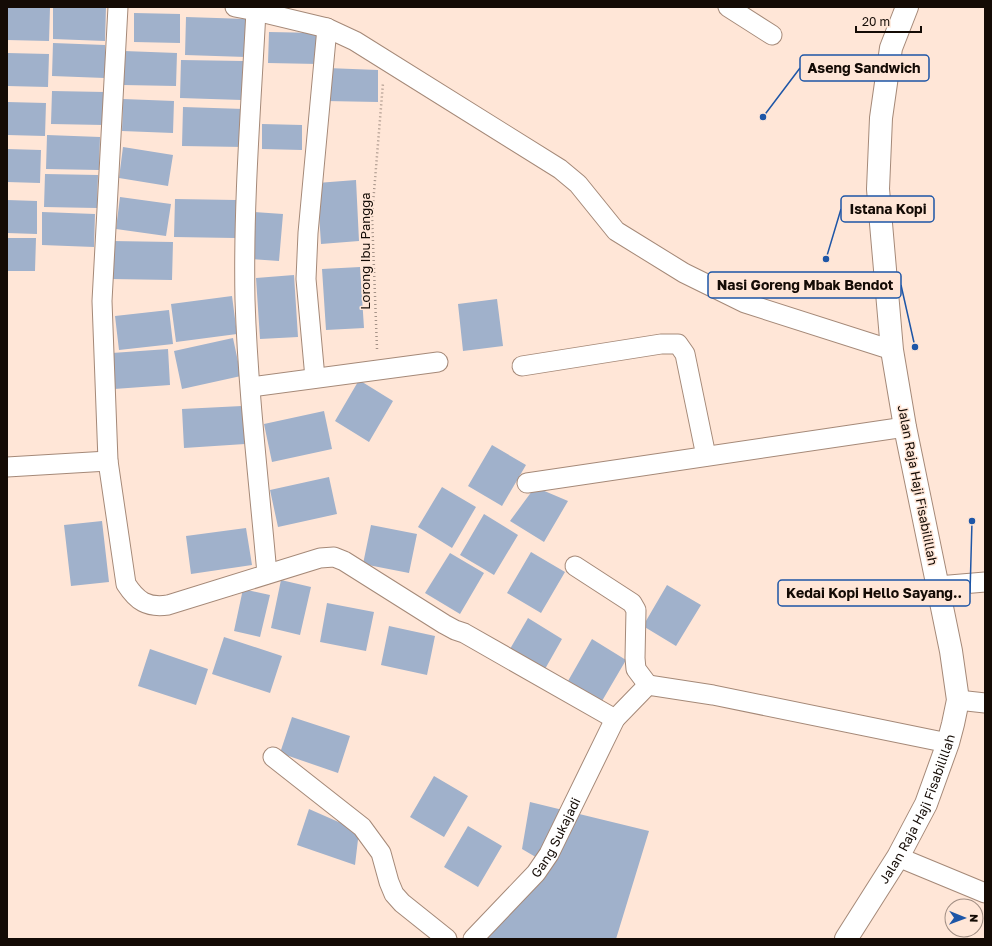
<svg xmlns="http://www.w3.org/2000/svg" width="992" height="946" font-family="'Golos Text',sans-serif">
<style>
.building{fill:#a0b1cb}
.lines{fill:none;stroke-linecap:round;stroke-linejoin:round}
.minor-casing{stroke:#a58978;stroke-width:21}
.trunk-casing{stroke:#a58978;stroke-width:24}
.path{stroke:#a59287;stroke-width:2.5;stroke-dasharray:1 3;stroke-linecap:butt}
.minor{stroke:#fff;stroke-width:19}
.trunk{stroke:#fff;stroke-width:22}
.labels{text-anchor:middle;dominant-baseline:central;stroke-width:3;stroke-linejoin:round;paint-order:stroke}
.street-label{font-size:13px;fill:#140b05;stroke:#ffe6d7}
.leader{fill:none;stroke:#1e56a7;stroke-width:1.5}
.callout-dot{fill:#1e56a7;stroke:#ffe6d7;stroke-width:1.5}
.callout{fill:#ffe6d7;stroke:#1e56a7;stroke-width:1.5}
.callout-label{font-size:14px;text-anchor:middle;font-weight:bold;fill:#140b05}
</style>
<rect width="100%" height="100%" fill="#ffe6d7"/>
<path class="building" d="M7,7L50,8L49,41L7,40Z
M53,7H106L105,41L53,39Z
M134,13L180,14V43L134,42Z
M186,17L247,19L246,57L185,55Z
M269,32L319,33L318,64L268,63Z
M53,43L105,45V78L52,76Z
M124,51L177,53L176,86L123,85Z
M7,53L49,54L48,87L7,86Z
M181,60L243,61L242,100L180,98Z
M327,68L378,70V102L326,101Z
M52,91L105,92L104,125L51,124Z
M123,99L174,101L173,133L122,131Z
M7,102L46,103L45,136L7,135Z
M183,107L244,109L243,147L182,146Z
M262,124L302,125V150L262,149Z
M47,135L100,137L99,170L46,169Z
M123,147L173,155L168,186L119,178Z
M7,149L41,150L40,183L7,182Z
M45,174L98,175L97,208L44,207Z
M356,180L359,241L321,244L317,183Z
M120,197L171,204L166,236L116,229Z
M175,199L236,200L235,238L174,237Z
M7,200L37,201V234L7,233Z
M42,212L95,214L94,247L42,245Z
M254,212L283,214L279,261L250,259Z
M7,238H36L35,271H7Z
M112,241L173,242L172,280L111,279Z
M360,267L364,328L326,330L322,269Z
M294,275L298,337L260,339L256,278Z
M232,296L237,334L176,342L171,304Z
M497,299L503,346L463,351L458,304Z
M169,310L173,344L119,350L115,316Z
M233,338L241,376L182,389L174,351Z
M168,349L170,385L114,389L112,353Z
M359,380L393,401L369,442L335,421Z
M242,406L245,444L184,448L182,409Z
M324,411L332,449L272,462L264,424Z
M492,445L526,465L502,506L468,486Z
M329,477L337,514L278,527L270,490Z
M442,487L476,507L452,548L418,527Z
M535,487L568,501L544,542L510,521Z
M484,514L518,535L494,575L460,555Z
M102,521L109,582L71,586L64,525Z
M371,525L417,534L409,573L363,564Z
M246,528L252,565L191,574L186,536Z
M531,552L565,572L541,613L507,593Z
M450,553L484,573L460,614L425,593Z
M281,580L311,587L300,635L271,628Z
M667,585L701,605L676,646L643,626Z
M243,589L270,595L260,637L234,631Z
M327,603L374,612L366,651L320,642Z
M528,618L562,639L545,669L510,649Z
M389,626L435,636L427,675L381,665Z
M224,637L282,656L270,693L212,674Z
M592,639L626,660L602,701L568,681Z
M150,649L208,669L196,705L138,686Z
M292,717L350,736L338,773L280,753Z
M434,776L468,796L444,837L410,817Z
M530,802L649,831L616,939H480L551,866L522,849Z
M309,809L359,831L355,865L297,845Z
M468,826L502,846L478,887L444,867Z"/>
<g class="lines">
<g class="minor-casing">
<g id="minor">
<path d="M118,7L102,301L108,461L126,584C137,601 147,608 168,605L320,558L334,557L344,561L444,624L455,630L464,633L615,719"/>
<path d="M235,7L256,11L327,28L355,41L560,169L578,184L616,231L684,273L745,303L892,350"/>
<path d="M728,7L772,35"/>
<path d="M256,11C251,107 243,204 245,300C248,392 259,483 267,574"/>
<path d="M522,366L661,344H678L685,354L706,456"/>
<path d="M315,378L306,279L308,233L327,28"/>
<path d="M251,387L438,362"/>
<path d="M7,467L108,461"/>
<path d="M527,483L905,427"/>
<path d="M575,566L632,603L636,610L635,658L636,669L648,685"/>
<path d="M938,586L985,582"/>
<path d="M958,700L985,703"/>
<path d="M273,757L362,827L381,853L389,882L394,894L402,903L447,939"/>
<path d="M898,857L985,893"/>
<path id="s1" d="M473,939L536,873L549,854L615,719L648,685L713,695L948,743"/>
</g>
</g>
<g class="trunk-casing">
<g id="trunk">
<path id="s2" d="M846,939L898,857L926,804L948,743L953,724L958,700L951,651L905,427L892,350L878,189L881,118L891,48L907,7"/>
</g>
</g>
<path class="path" d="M377,349L372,216L383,83"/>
<use href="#minor" class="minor"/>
<use href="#trunk" class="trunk"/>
</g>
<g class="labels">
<g class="street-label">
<text transform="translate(365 251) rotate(-90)">Lorong Ibu Pangga</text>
<text transform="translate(918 485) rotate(79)">Jalan Raja Haji Fisabilillah</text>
<text stroke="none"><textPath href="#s2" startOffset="149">Jalan Raja Haji Fisabilillah</textPath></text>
<text stroke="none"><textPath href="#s1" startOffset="132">Gang Sukajadi</textPath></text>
</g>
</g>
<path class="leader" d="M763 117L800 68M826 259L841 209M915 347L901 285M972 521L970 593"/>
<g class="callout-dot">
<circle cx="763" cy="117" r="4"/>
<circle cx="826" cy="259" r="4"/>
<circle cx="915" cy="347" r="4"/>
<circle cx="972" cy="521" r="4"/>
</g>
<g class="callout">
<rect x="800" y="55" width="129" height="26" rx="4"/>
<rect x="841" y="196" width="93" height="26" rx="4"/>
<rect x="708" y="272" width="193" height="26" rx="4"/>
<rect x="778" y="580" width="192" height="26" rx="4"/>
</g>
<g class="callout-label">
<text x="864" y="73">Aseng Sandwich</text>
<text x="888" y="214">Istana Kopi</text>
<text x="805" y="290">Nasi Goreng Mbak Bendot</text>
<text x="874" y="598">Kedai Kopi Hello Sayang..</text>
</g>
<rect width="992" height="946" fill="none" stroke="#140b05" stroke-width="16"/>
<g transform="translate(964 918) rotate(91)"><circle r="19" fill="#ffe6d7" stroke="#a18e83"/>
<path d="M0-3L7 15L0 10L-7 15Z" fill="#1e56a7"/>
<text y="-6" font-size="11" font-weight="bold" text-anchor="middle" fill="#140b05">N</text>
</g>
<path d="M856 26v6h65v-6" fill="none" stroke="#140b05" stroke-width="2"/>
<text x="862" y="26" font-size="12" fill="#140b05" stroke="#ffe6d7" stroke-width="3" paint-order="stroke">20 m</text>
</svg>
